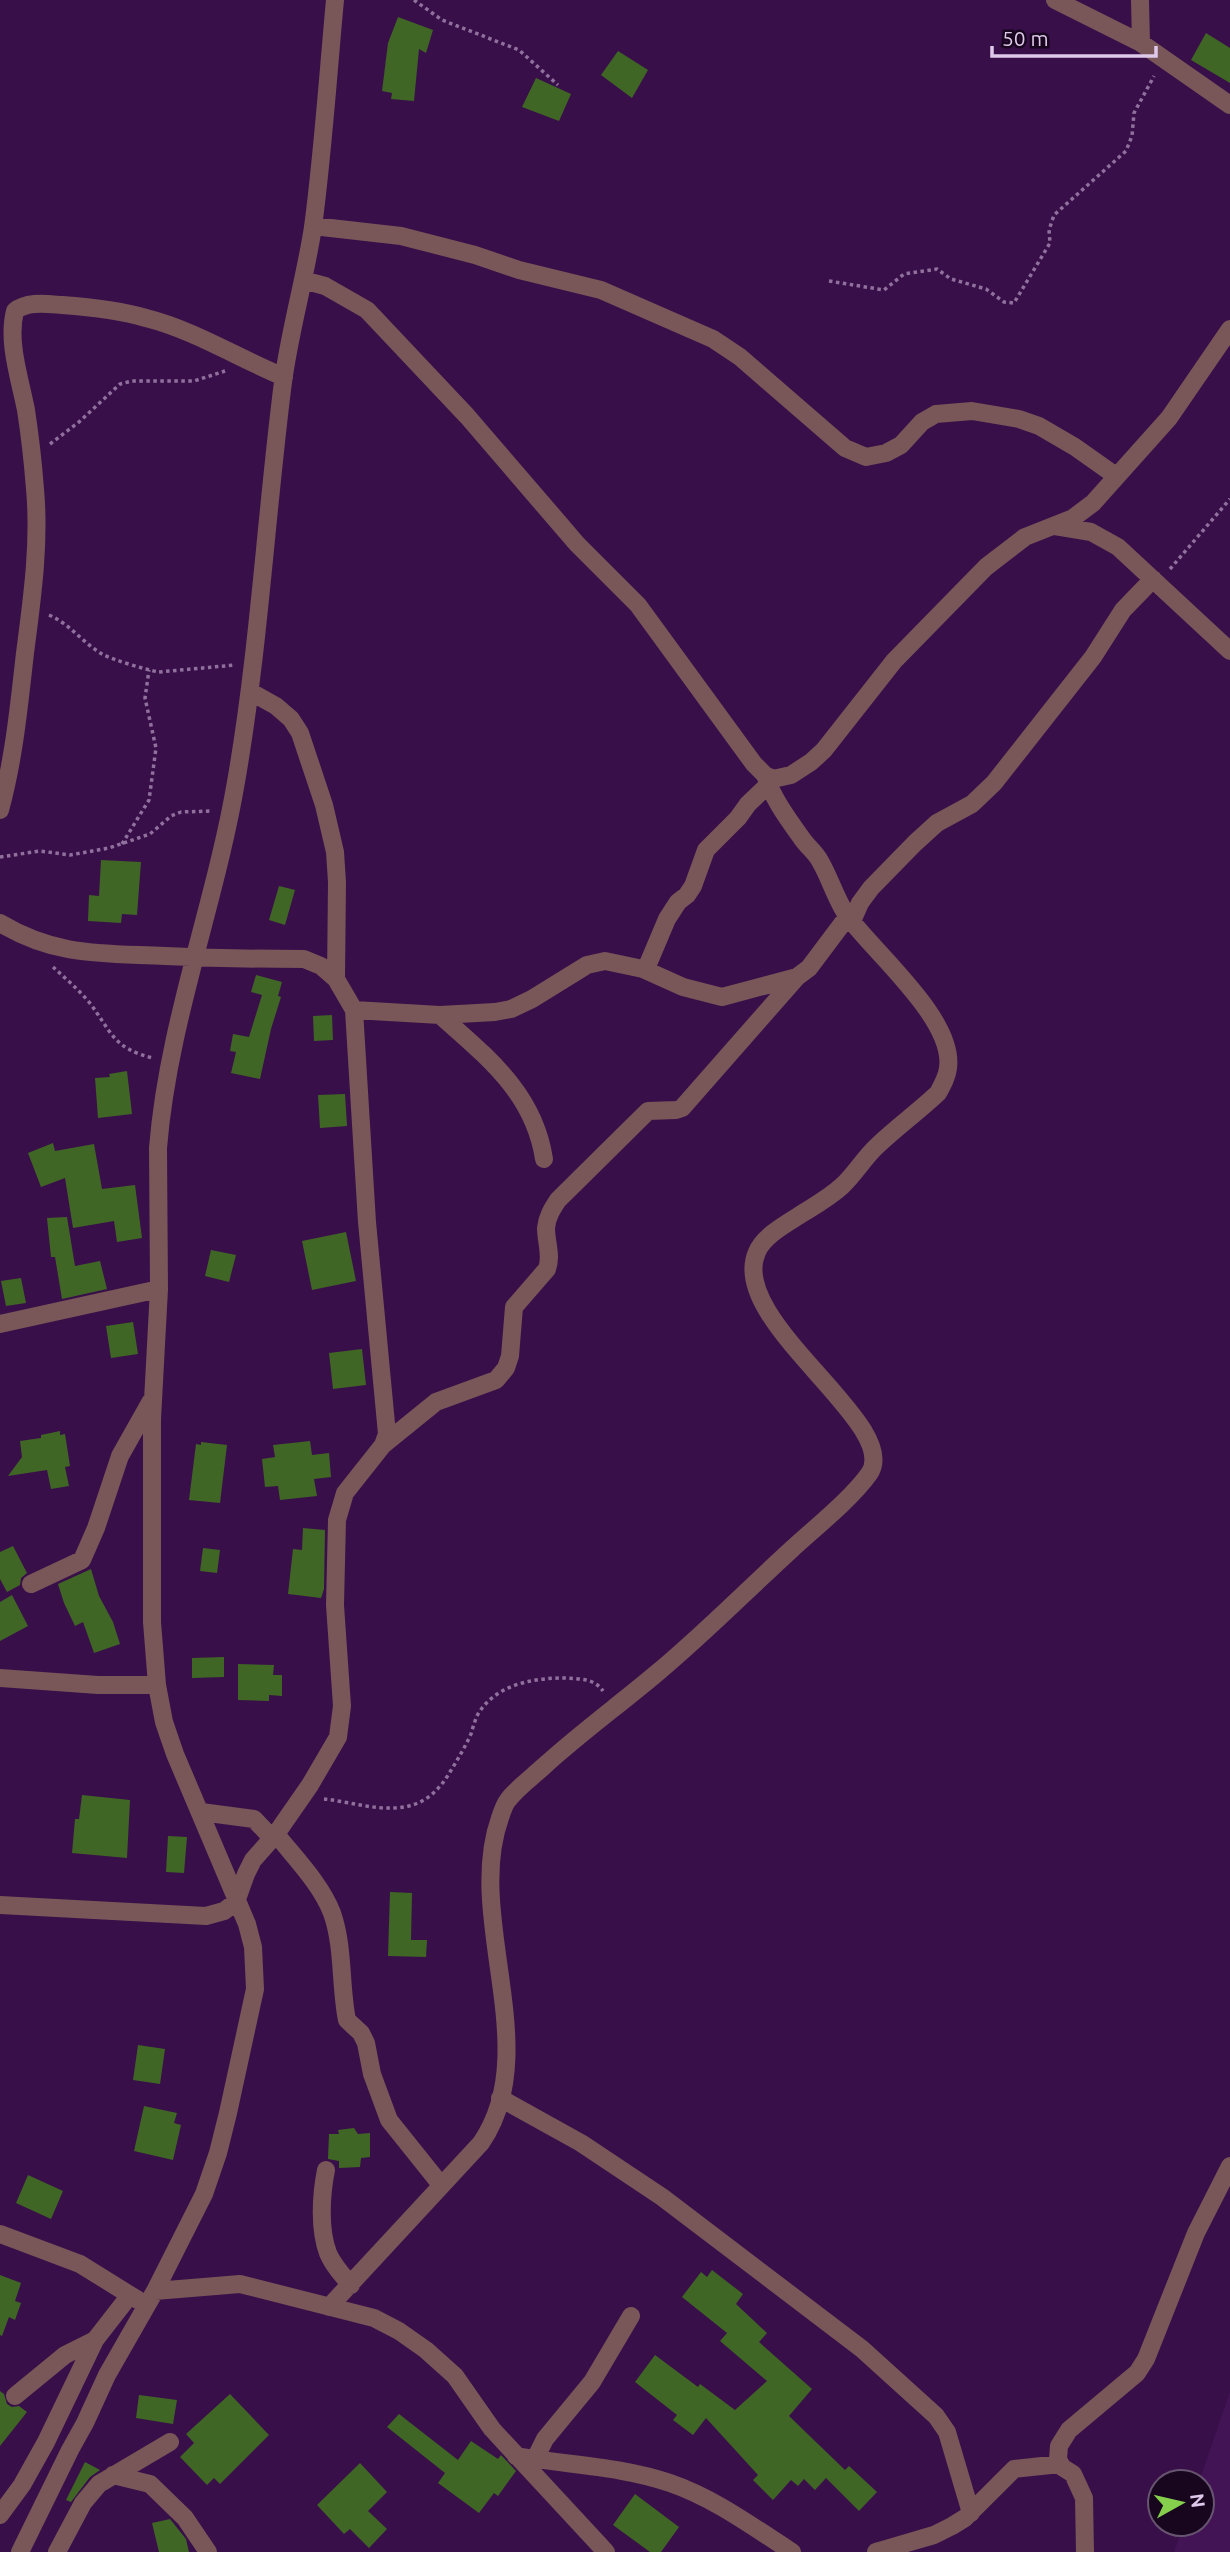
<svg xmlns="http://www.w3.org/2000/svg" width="1230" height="2552" font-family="Ubuntu,sans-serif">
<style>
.built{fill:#421455}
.building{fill:#406625}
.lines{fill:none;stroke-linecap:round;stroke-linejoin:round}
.path{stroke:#90719e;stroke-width:3.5;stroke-dasharray:3.5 3.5;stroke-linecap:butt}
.minor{stroke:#795658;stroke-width:18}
</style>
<rect width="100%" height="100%" fill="#380f49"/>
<path class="built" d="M1230,2392V2552H1174L1184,2524H1202V2482H1199Z"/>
<path class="building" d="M398,17L433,30L426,53L419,49L414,101L391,99L392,93L382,91L388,43Z
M1206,33L1230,48V83L1191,60Z
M618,51L648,70L632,98L601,75Z
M536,78L571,94L559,121L522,107Z
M101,860L141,862L137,915L122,914L121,923L88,921L89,895L99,896Z
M279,886L295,890L285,925L269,920Z
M256,975L282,982L278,996L281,997L271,1029L260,1079L231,1073L236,1052L230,1051L233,1034L249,1037L262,995L251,992Z
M332,1015L333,1040L314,1041L313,1016Z
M127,1071L132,1114L98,1118L95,1078L110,1077L109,1074Z
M345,1094L347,1126L320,1128L318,1095Z
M53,1143L55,1151L94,1144L102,1189L135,1185L142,1238L117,1242L114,1221L73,1228L65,1178L41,1187L28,1153Z
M67,1217L75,1266L100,1261L107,1289L62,1299L55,1257H51L47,1218Z
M346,1232L356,1281L312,1290L302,1241Z
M211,1250L236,1255L229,1282L205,1276Z
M21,1278L26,1303L6,1306L1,1281Z
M133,1322L138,1354L111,1358L106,1326Z
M362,1349L366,1385L333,1389L329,1353Z
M60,1431V1435L65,1434L70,1466L65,1467L69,1486L51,1489L47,1470L8,1476L22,1457L20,1441L41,1438V1435Z
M310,1441L312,1455L329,1453L331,1477L314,1479L317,1496L280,1500L278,1486L265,1487L262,1459L275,1457L273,1445Z
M201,1442L227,1445L220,1503L189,1500L196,1444L201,1445Z
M303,1528L325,1530L324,1589L321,1598L288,1594L293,1549L302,1550Z
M13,1546L27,1573L21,1578L20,1585L7,1592L0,1579V1552Z
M203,1548L220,1550L217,1573L200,1571Z
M91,1569L99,1596L113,1622L120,1644L94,1653L83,1622L75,1626L64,1603L58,1584Z
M12,1595L28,1626L0,1641V1602Z
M224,1657V1677L192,1678V1658Z
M238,1664L274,1665L273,1675H282V1696L269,1695V1701L238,1700Z
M82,1795L130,1800L127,1858L72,1853L75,1819H79Z
M168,1836L187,1837L184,1873L166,1872Z
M390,1892L412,1893L411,1940H427L426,1957L388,1956Z
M138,2045L165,2049L160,2084L133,2080Z
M144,2106L177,2113L174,2123L181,2125L173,2160L134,2151Z
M354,2128L358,2134L370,2133V2157L361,2158L360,2167L339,2168V2161L328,2159L329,2134H339L338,2130Z
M28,2175L63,2191L51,2219L16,2203Z
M712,2270L743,2294L736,2304L767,2333L759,2342L812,2389L789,2416L845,2470L849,2466L877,2492L859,2511L826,2478L815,2490L804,2479L798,2486L791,2480L773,2500L753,2480L758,2475L706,2418L693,2435L673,2420L677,2415L635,2382L655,2355L698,2387L700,2384L735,2410L767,2381L720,2341L727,2333L682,2297L701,2272L707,2277Z
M0,2275L21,2283L15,2301L21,2303L15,2320L9,2317L2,2336L0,2335Z
M0,2391L4,2394L7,2404L12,2407L19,2406L27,2412L0,2446Z
M230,2394L269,2435L220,2484L214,2478L207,2485L180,2457L194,2443L186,2434Z
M139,2395L177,2400L173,2424L136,2418Z
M399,2414L458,2460L471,2441L498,2459L501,2455L516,2471L498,2496L494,2493L479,2513L438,2483L445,2473L387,2427Z
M85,2462L100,2470L90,2477L71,2502L66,2500Z
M360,2463L387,2492L368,2511L387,2529L369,2548L350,2529L344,2534L317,2505Z
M635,2494L679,2527L661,2552H650L613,2525Z
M170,2519L186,2539L189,2552H159L152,2523Z"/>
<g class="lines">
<path class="path" d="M414,0L442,20L519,50L558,85
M829,281L884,290L904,274L937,269L951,279L986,289L1004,302L1014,303L1050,243L1049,230L1054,215L1126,151L1132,136L1134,113L1154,76
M50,444L79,422L120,384L132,381H194L225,371
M1170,569L1230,499
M49,615C70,624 83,643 102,654C113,660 147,670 159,672L235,665
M122,844L149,800L156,748L145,698L149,670
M0,857L40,851L70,855L109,848L150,834L171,816L181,812L211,811
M53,967C65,978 78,989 89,1002C112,1032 112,1048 153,1058
M324,1799C354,1802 391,1816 420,1802C433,1796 443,1784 450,1772C458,1759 465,1747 471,1734C473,1727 475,1720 478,1714C496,1684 534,1678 564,1678C580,1679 594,1678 603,1691"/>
<path class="minor" d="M1055,0L1141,43L1230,105
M1140,0L1141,43
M313,226L401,236L475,255L519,270L601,290L713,339L740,357L845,448L866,457L886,453L901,445L922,422L936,414L972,411L1019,419L1039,426L1075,447L1116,476
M303,280L325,286L367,310L467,416L577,544L638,605L754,764L765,775L773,779L791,775L811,762L824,750L894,661L986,567L1025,537L1073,518L1093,503L1169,418L1230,329
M1055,526L1091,532L1118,547L1230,651
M251,692L276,706L291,719L300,733L324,805L335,852L337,882L336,979
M0,810C14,759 19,706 25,653C32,599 40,544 35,489C33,463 30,436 26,410C20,379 7,342 15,311C27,301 47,304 62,305C90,307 119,310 146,318C194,330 238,358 284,377
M852,921L860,903L871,888L915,843L937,823L972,804L994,783L1093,657L1123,610L1153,579
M0,923C57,957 102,953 165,956C211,958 258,959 304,959L321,966L336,979L354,1010L367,1222L387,1434L383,1445L345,1493L337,1520L335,1605L342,1706L338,1737L310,1785L276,1834L253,1860L246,1874L236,1902L224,1911L206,1916L0,1905
M643,969L648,964L667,919L678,902L687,895L693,886L706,850L738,818L748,804L768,785
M354,1010L440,1015L495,1012L511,1009L532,999L587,965L605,961L643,969L683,987L722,997L797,977L809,968L848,916
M440,1015C487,1057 534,1093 544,1159
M0,1324L159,1289
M383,1445L436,1402L496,1380L506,1368L510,1356L514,1307L547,1269C552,1256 546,1242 546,1228C547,1217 552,1209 558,1200L648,1111L676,1110L682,1108L797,977
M31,1584L82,1560L96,1528L120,1456L151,1401
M0,1678L98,1685H157
M201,1812L254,1819L272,1838
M276,1834C295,1858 321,1884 332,1913C344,1947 340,1986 347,2020L361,2033L366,2043L372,2074L389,2120L441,2185
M500,2098L581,2143L662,2197L862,2349L936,2416L947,2432L971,2513
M326,2170C321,2195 319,2229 328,2253C333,2265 342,2275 351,2285
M0,2234L80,2264L138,2300
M155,2291L240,2284L374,2318L399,2331L426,2350L455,2376L492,2429L606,2552
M329,2307L481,2143C545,2050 464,1918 500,1818C502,1812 504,1805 508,1800C517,1788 531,1778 543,1767C579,1734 619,1705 657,1673C704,1634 747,1590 792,1549C816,1527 851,1499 869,1474C904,1425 726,1321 757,1252C764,1235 788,1223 803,1213C816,1205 830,1197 842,1186C855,1174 864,1158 877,1146C897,1127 919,1111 938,1093C943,1084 947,1077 948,1068C955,1019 873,952 846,914C835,897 830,878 820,861C816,853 808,847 803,840C788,819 773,799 765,775
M15,2396L65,2355L95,2340
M516,2456C566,2465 621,2466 670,2483C714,2498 753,2527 792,2552
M535,2459L545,2439L592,2382L631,2316
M113,2475L150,2484L185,2518L208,2552
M0,2515L22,2485L46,2442L95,2340L130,2295
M20,2552L70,2450L85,2423L107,2375L155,2291L204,2194L218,2153L228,2113L255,1989L253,1947L247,1924L175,1754L164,1722L157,1685L152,1622V1419L159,1289L158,1148C168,1023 215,905 236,782C259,650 266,515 283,382C290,330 305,279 313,227C323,152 328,75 335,0
M57,2552L83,2503L99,2484L170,2442
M876,2552L934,2535L952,2526L965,2518L1014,2469L1060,2464
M1085,2552L1084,2498L1073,2474L1062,2467L1058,2459L1059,2446L1069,2430L1137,2373L1146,2359L1196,2233L1230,2166"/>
</g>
<g transform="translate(1181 2503) rotate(82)"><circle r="33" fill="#17061e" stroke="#675470" stroke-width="2"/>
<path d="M0-5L12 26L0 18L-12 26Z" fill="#85cf4d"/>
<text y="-10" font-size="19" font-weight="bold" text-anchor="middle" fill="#dfc9eb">N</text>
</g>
<path d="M992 46v10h164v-10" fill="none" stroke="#dfc9eb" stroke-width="3.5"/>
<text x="1002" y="46" font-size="21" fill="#dfc9eb" stroke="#17061e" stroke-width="5" paint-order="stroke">50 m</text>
</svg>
